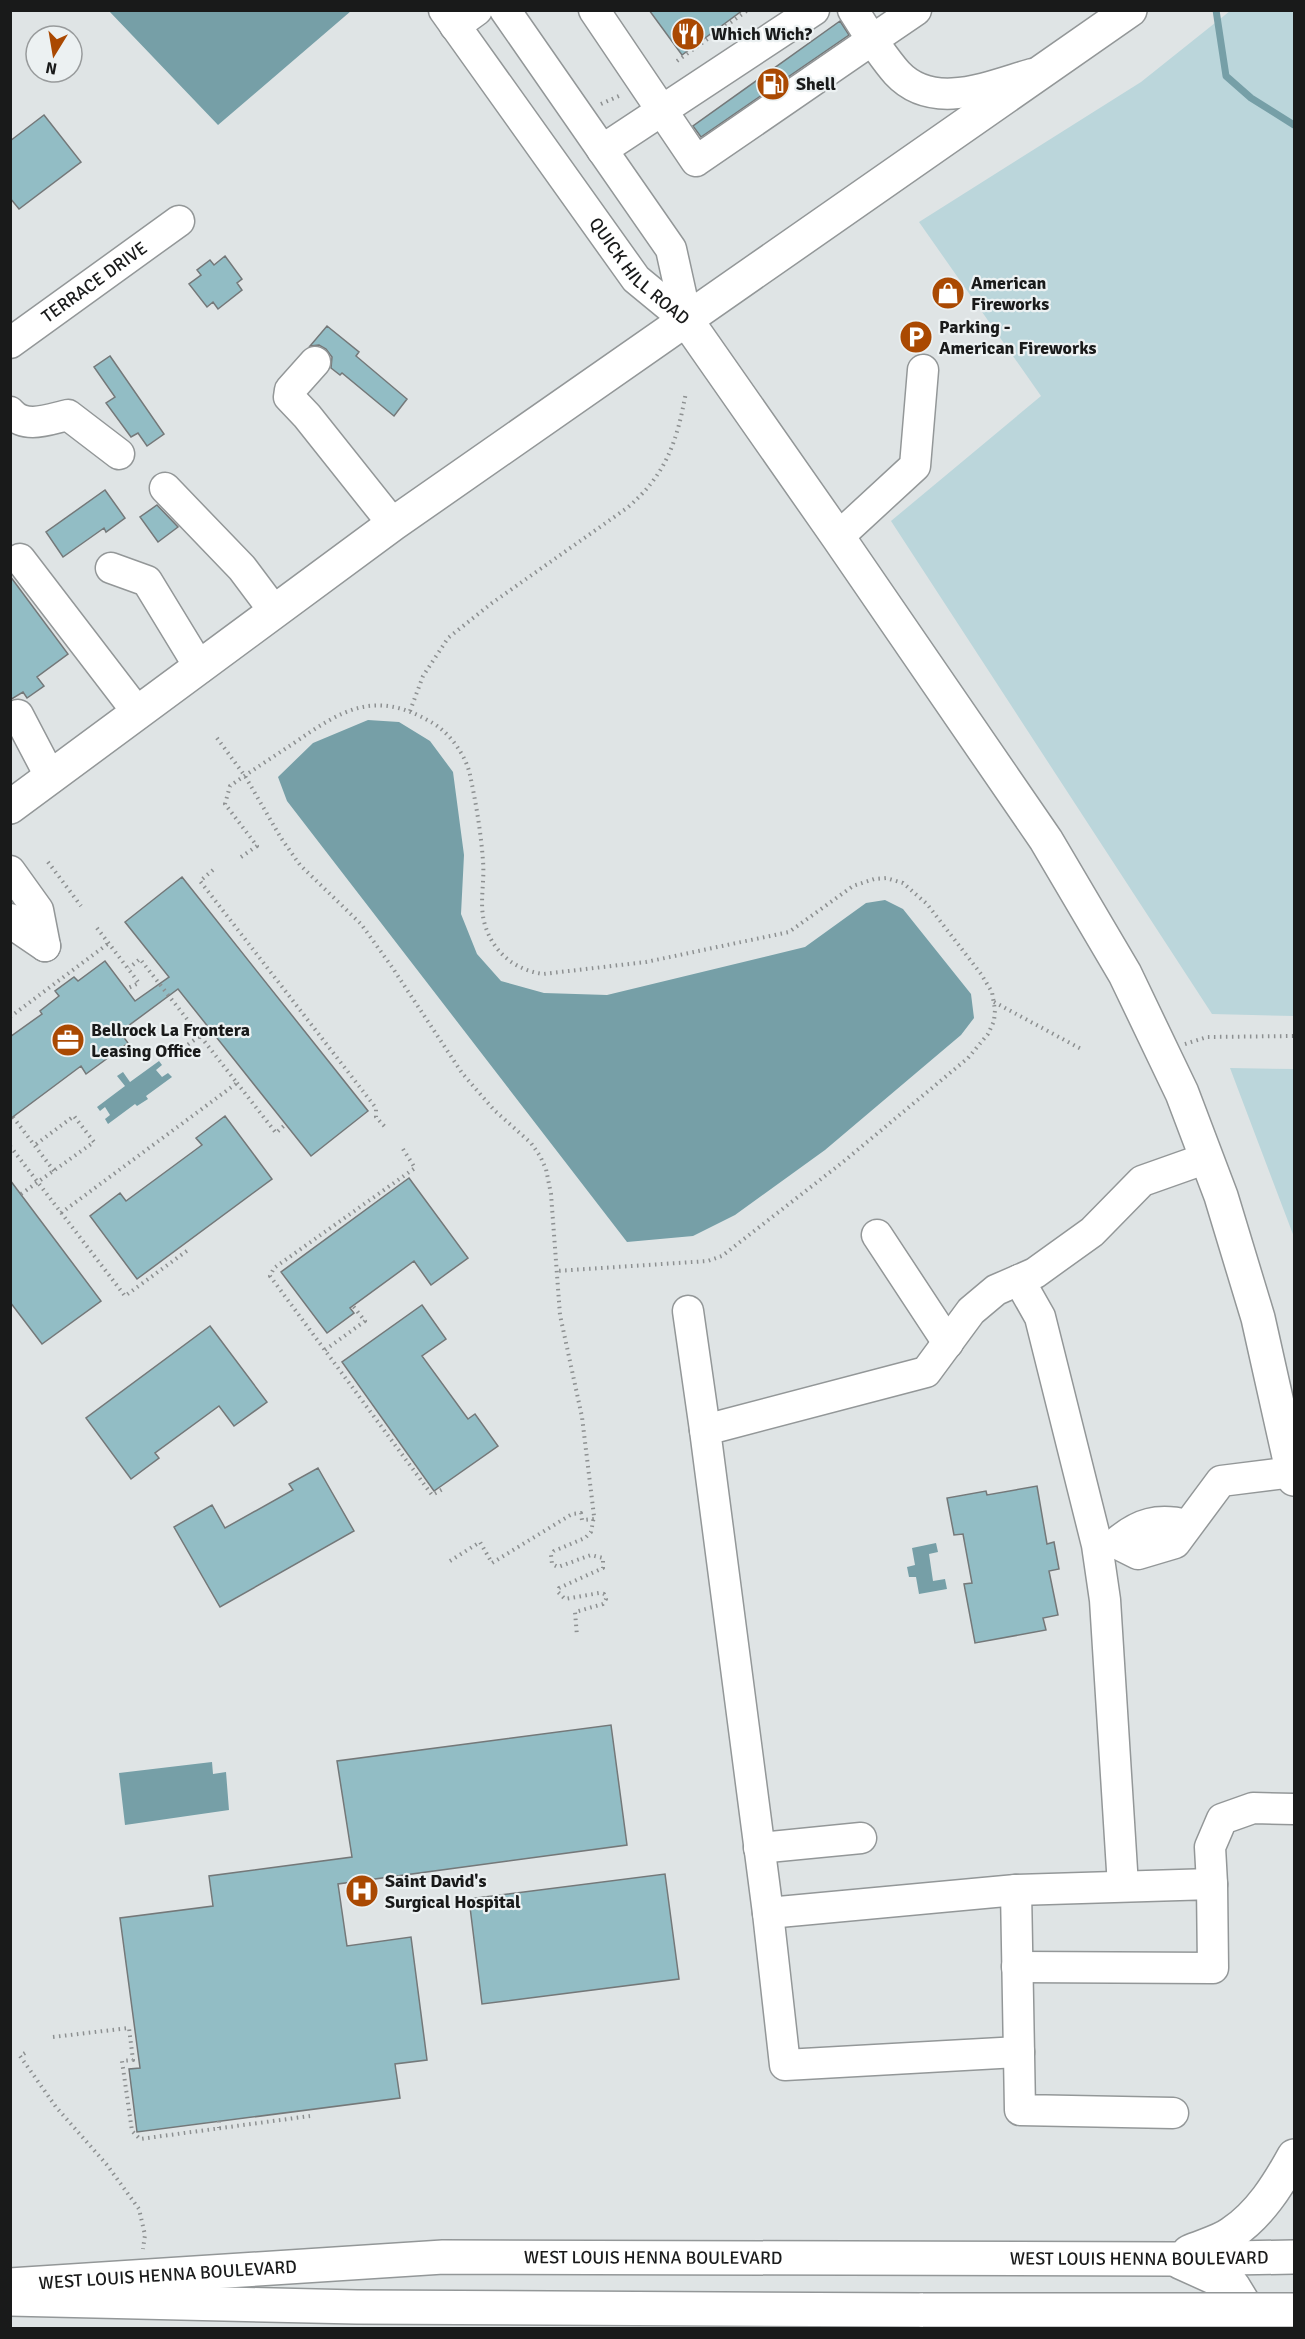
<svg xmlns="http://www.w3.org/2000/svg" width="1305" height="2339" font-family="Signika,sans-serif">
<style>
.green{fill:#bbd6db}
.water{fill:#769fa7}
.lines{fill:none;stroke-linecap:round;stroke-linejoin:round}
.stream{stroke:#769fa7;stroke-width:7}
.building{fill:#92bdc5;stroke:#747879;stroke-width:1.5}
.minor-casing{stroke:#939798;stroke-width:33}
.major-casing{stroke:#939798;stroke-width:36}
.highway-casing{stroke:#939798;stroke-width:36}
.path{stroke:#8d9091;stroke-width:4;stroke-dasharray:1.5 4.5;stroke-linecap:butt}
.minor{stroke:#fff;stroke-width:30}
.major{stroke:#fff;stroke-width:33}
.highway{stroke:#fff;stroke-width:33}
.highway-bridge-casing{stroke:#939798;stroke-width:36;stroke-linecap:butt}
.highway-bridge{stroke:#fff;stroke-width:33}
.labels{text-anchor:middle;dominant-baseline:central;stroke-width:4.5;stroke-linejoin:round;paint-order:stroke}
.poi-label{font-size:18px;font-weight:bold;fill:#191a1a;stroke:#ecf1f2;text-anchor:start}
.street-label{font-size:18px;fill:#191a1a;stroke:#ecf1f2}
</style>
<rect width="100%" height="100%" fill="#dfe4e5"/>
<path class="green" d="M1230,11H1294V1016L1212,1014L891,521L1041,396L919,222L1141,82Z
M1230,1068L1294,1069V1237Z"/>
<path class="water" d="M351,11L218,125L109,11L351,10Z
M368,720L399,722L430,741L453,772L464,855L461,914L477,954L501,981L544,993L607,995L805,947L866,903L885,900L903,909L971,994L974,1018L961,1035L825,1150L735,1215L693,1236L627,1242L287,801L278,777L313,743Z
M159,1061L162,1065L156,1070L162,1077L168,1073L172,1077L146,1096L148,1099L137,1106L135,1104L108,1124L105,1119L110,1115L105,1107L100,1111L97,1107L125,1086L117,1076L123,1072L130,1082Z
M936,1543L938,1552L929,1554L933,1581L945,1579L947,1589L919,1594L916,1577H909L907,1567L915,1565L912,1548Z
M212,1762L213,1774L226,1772L229,1810L125,1825L119,1773Z"/>
<g class="lines">
<path class="stream" d="M1216,10L1226,76L1251,98L1294,125"/>
</g>
<path class="building" d="M649,10H743L682,55Z
M840,21L849,35L701,137L693,126Z
M44,115L81,162L19,209L10,198V141Z
M225,256L242,279L237,283L242,290L218,309L213,302L207,307L189,284L201,275L197,270L210,260L214,265Z
M327,326L359,352L356,356L407,399L394,416L342,373L340,375L331,368L332,357L326,349L319,345L310,346Z
M110,356L164,434L147,446L138,433L131,437L106,403L115,397L94,367Z
M105,490L125,518L106,532L104,528L63,557L46,532Z
M157,505L178,527L158,542L140,517Z
M10,576L68,654L37,677L44,686L27,698L23,692L10,700Z
M182,877L368,1111L311,1156L178,989L120,1032L128,1043L86,1074L81,1066L10,1119V1037L42,1014L40,1011L59,996L55,991L74,977L78,981L105,961L135,1001L169,977L125,922Z
M225,1116L272,1179L137,1279L90,1216L120,1193L126,1201L202,1145L196,1138Z
M409,1178L468,1258L431,1285L414,1261L350,1308L354,1313L327,1333L281,1272Z
M10,1180L101,1301L42,1344L10,1302Z
M422,1305L446,1339L422,1356L468,1419L475,1414L498,1446L434,1491L342,1362Z
M210,1326L267,1402L234,1426L219,1406L155,1453L159,1458L131,1479L86,1418Z
M318,1468L354,1531L220,1607L174,1527L212,1505L225,1528L293,1490L289,1484Z
M1037,1486L1047,1544L1054,1542L1059,1569L1049,1571L1058,1615L1043,1618L1046,1630L975,1643L964,1584L972,1583L963,1534L954,1535L947,1498L986,1491L987,1495Z
M611,1725L627,1845L338,1884L347,1946L411,1937L427,2060L395,2064L400,2098L137,2132L129,2069L140,2068L120,1918L213,1906L209,1876L352,1857L337,1761Z
M665,1874L679,1979L482,2004L469,1899Z"/>
<g class="lines">
<g class="minor-casing">
<g id="minor">
<path id="s1" d="M444,10L636,279L687,321"/>
<path d="M505,10L671,249L687,321"/>
<path d="M594,10L696,161L872,40C880,51 888,63 897,73C933,112 990,86 1032,74"/>
<path d="M853,10L872,40L916,10"/>
<path d="M455,26L477,10"/>
<path d="M602,150L814,10"/>
<path id="s2" d="M10,343L179,221"/>
<path d="M315,362L290,390L289,397L307,416L393,524"/>
<path d="M10,412C25,430 50,419 68,415L119,454"/>
<path d="M165,488L242,568L275,612"/>
<path d="M838,537L915,466L923,370"/>
<path d="M20,559L138,713"/>
<path d="M111,568L147,581L200,668"/>
<path d="M10,720L18,715L51,778"/>
<path d="M10,871L38,910L45,946"/>
<path d="M10,919L17,927L45,946"/>
<path d="M877,1235L948,1343"/>
<path d="M1019,1280L1040,1317L1097,1545L1105,1600L1123,1886"/>
<path d="M688,1311L705,1430"/>
<path d="M1187,1525C1158,1518 1139,1523 1116,1543L1138,1554L1175,1543L1221,1481L1293,1472"/>
<path d="M759,1848L861,1838"/>
<path d="M1212,1884L1210,1847L1222,1819L1253,1808L1294,1809"/>
<path d="M1016,1890L1212,1884L1213,1968L1017,1967"/>
<path d="M768,1913L785,2065L1019,2052"/>
<path d="M1173,2113L1020,2110L1016,1890L768,1913L705,1430L926,1372L971,1311L996,1290L1035,1273L1092,1232L1142,1181L1207,1158"/>
</g>
</g>
<g class="major-casing">
<g id="major">
<path d="M687,321L838,537L1046,840L1125,974L1182,1093L1221,1196L1258,1318L1294,1479"/>
<path d="M10,807L393,524L1130,10"/>
<path d="M1189,2252C1202,2246 1220,2242 1232,2233C1260,2214 1278,2185 1294,2156"/>
<path d="M1180,2262L1233,2286L1250,2314L1255,2328"/>
<path id="s3" d="M10,2285L443,2257L1173,2259L1294,2257"/>
</g>
</g>
<g class="highway-casing">
<path id="highway" d="M10,2299L357,2307L923,2310"/>
</g>
<path class="path" d="M677,61L748,10
M601,104L621,95
M410,711L423,676L448,638L492,603L627,508C666,475 677,442 686,392
M217,738L245,776L281,838L300,865L361,924L392,967L462,1073L494,1110L531,1143L540,1156L546,1169L551,1194L560,1315L582,1417L594,1516L591,1532L585,1538L554,1551L551,1555L552,1564L558,1567L591,1555L603,1558V1568L559,1588L558,1592L565,1599L599,1593L604,1594L606,1599L603,1604L575,1612L577,1636
M241,857L257,846L225,804L230,786C251,771 273,757 294,743C342,710 374,689 431,722C449,732 466,755 470,775C476,803 481,833 483,861C485,884 478,906 486,928C495,954 516,970 543,974L646,962L789,932L853,886L874,879L886,878L903,883L927,904L981,974L992,992L995,1010L994,1021L988,1034L968,1058L843,1162L722,1256L708,1261L556,1271
M48,862L81,906
M213,870L200,881L376,1108V1117L386,1128
M97,928L139,983L126,989
M994,1002L1083,1050
M10,1017L109,943
M1185,1044L1207,1037L1294,1036
M183,1048L210,1029
M237,1083L276,1133L286,1124
M13,1117L54,1171
M10,1146L125,1296L188,1250
M403,1149L415,1168L274,1268L270,1276L432,1495L443,1489
M21,1194L94,1142L74,1116L35,1145
M61,1213L237,1083L140,959L129,968
M325,1350L365,1321L353,1306
M450,1561L480,1542L492,1563L572,1514L581,1513L582,1520L594,1519
M53,2037L129,2028L133,2060L122,2061L132,2131L140,2139L310,2116
M25,2053L20,2056L56,2107L107,2165L139,2209L145,2235L143,2249
M219,2121V2128"/>
<use href="#minor" class="minor"/>
<use href="#major" class="major"/>
<use href="#highway" class="highway"/>
<g class="highway-bridge-casing">
<path id="highway-bridge" d="M923,2310H1294"/>
</g>
<use href="#highway-bridge" class="highway-bridge"/>
</g>
<defs>
<g id="restaurant-disc" transform="scale(1.725)"><circle r="9.5" fill="#aa4902" stroke="#ecf1f2"/><path d="M-5-6h1v4h1v-4h1v4h1v-4h1v5L-1.5 .5V6h-2V.5L-5-1ZM5-6V6H3V1.5H1.5Q1.5-4 5-6Z" fill="#fff"/></g>
<g id="fuel-disc" transform="scale(1.725)"><circle r="9.5" fill="#aa4902" stroke="#ecf1f2"/><path d="M-5.5-6h7V0h2V4h1.3V-2.5L3-4.5l.8-.8L6-3V5H2.5V1h-1V6h-7ZM-4.2-4.7v3.2H.2V-4.7Z" fill="#fff"/></g>
<g id="shop-disc" transform="scale(1.725)"><circle r="9.5" fill="#aa4902" stroke="#ecf1f2"/><path d="M-5-2.5h2.3a2.7 3.5 0 0 1 5.4 0H5L5.5 6h-11ZM-1.5-2.5h3a1.5 2.3 0 0 0-3 0Z" fill="#fff"/></g>
<g id="parking-disc" transform="scale(1.725)"><circle r="9.5" fill="#aa4902" stroke="#ecf1f2"/><path d="M-3.5-5.5H1a3.5 3.5 0 0 1 0 7H-1V5.5H-3.5ZM-1-3.4V-.6H.8a1.4 1.4 0 0 0 0-2.8Z" fill="#fff"/></g>
<g id="office-disc" transform="scale(1.725)"><circle r="9.5" fill="#aa4902" stroke="#ecf1f2"/><path d="M-6-3h4V-5.5h4V-3h4V5H-6ZM-1-4.5V-3h2v-1.5ZM-6 0V1H6V0Z" fill="#fff"/></g>
<g id="hospital-disc" transform="scale(1.725)"><circle r="9.5" fill="#aa4902" stroke="#ecf1f2"/><path d="M-5-5h3v3.5h4V-5h3V5h-3V1.5h-4V5h-3Z" fill="#fff"/></g>
</defs>
<g fill-rule="evenodd">
<use href="#restaurant-disc" x="688" y="34"/>
<use href="#fuel-disc" x="773" y="84"/>
<use href="#shop-disc" x="948" y="293"/>
<use href="#parking-disc" x="916" y="337"/>
<use href="#office-disc" x="68" y="1040"/>
<use href="#hospital-disc" x="362" y="1891"/>
</g>
<g class="labels">
<g class="poi-label">
<text x="711" y="34">Which Wich?</text>
<text x="796" y="84">Shell</text>
<text x="971" y="283">American<tspan x="971" dy="21">Fireworks</tspan></text>
<text x="939" y="327">Parking -<tspan x="939" dy="21">American Fireworks</tspan></text>
<text x="91" y="1030">Bellrock La Frontera<tspan x="91" dy="21">Leasing Office</tspan></text>
<text x="385" y="1881">Saint David's<tspan x="385" dy="21">Surgical Hospital</tspan></text>
</g>
<g class="street-label">
<text stroke="none"><textPath href="#s1" startOffset="327">QUICK HILL ROAD</textPath></text>
<text stroke="none"><textPath href="#s2" startOffset="104">TERRACE DRIVE</textPath></text>
<text stroke="none"><textPath href="#s3" startOffset="644">WEST LOUIS HENNA BOULEVARD</textPath></text>
<text stroke="none"><textPath href="#s3" startOffset="1130">WEST LOUIS HENNA BOULEVARD</textPath></text>
<text stroke="none"><textPath href="#s3" startOffset="158">WEST LOUIS HENNA BOULEVARD</textPath></text>
</g>
</g>
<rect width="1305" height="2339" fill="none" stroke="#191a1a" stroke-width="24"/>
<g transform="translate(54 54) rotate(191)"><circle r="28" fill="#ecf1f2" stroke="#989b9c" stroke-width="1.5"/>
<path d="M0-4.5L10 22L0 15L-10 22Z" fill="#aa4902"/>
<text y="-9" font-size="16" font-weight="bold" text-anchor="middle" fill="#191a1a">N</text>
</g>
</svg>
